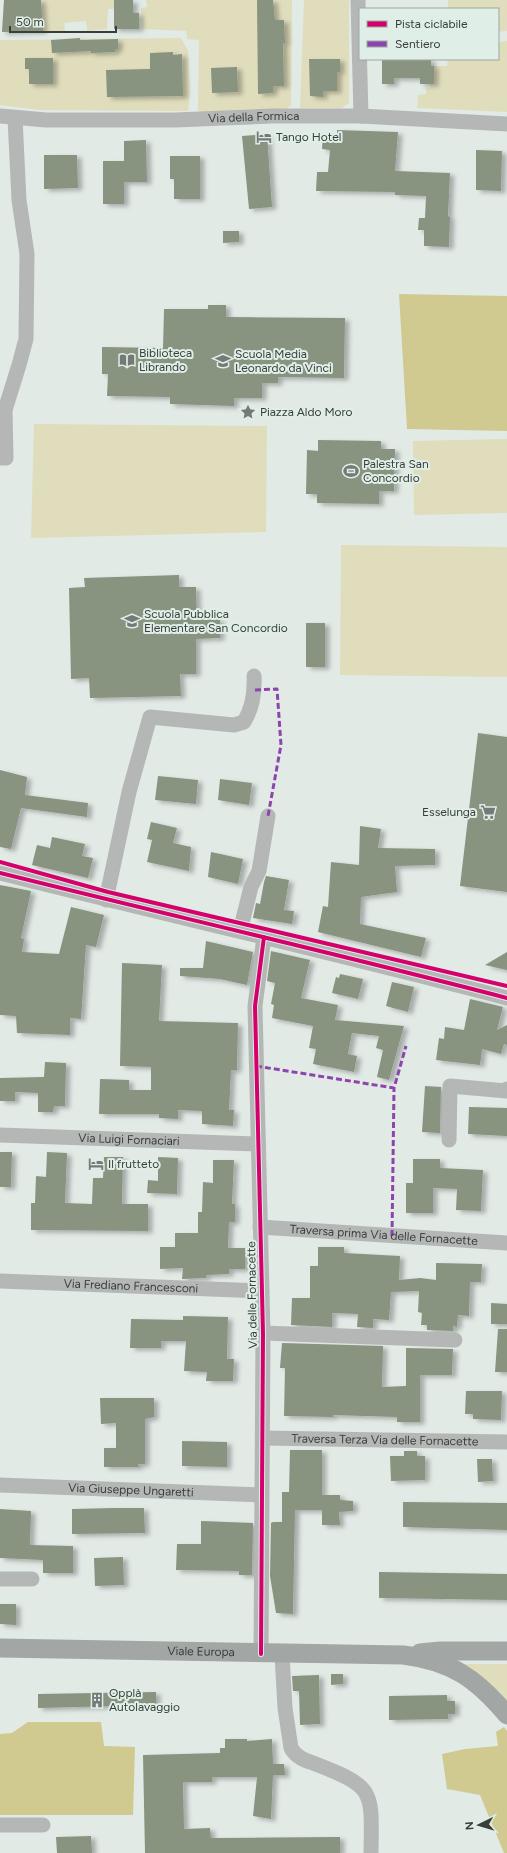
<svg xmlns="http://www.w3.org/2000/svg" width="507" height="1853" font-family="Figtree,sans-serif">
<style>
.green{fill:#dfddbc}
.forest{fill:#d0ca91}
.building{fill:#889380;filter:url(#shadow)}
.lines{fill:none;stroke-linecap:round;stroke-linejoin:round}
.minor{stroke:#b4b7b6;stroke-width:15}
.major{stroke:#a2a7a5;stroke-width:19}
.quiet{stroke:#8e44ad;stroke-width:3;stroke-dasharray:6 3;stroke-linecap:butt}
.cycleway-casing{stroke:#dfeee6;stroke-width:6}
.cycleway{stroke:#d6006c;stroke-width:4}
.labels{text-anchor:middle;dominant-baseline:central;stroke-width:4;stroke-linejoin:round;paint-order:stroke}
.street-label{font-size:12px;fill:#393e3b;stroke:#dfeee6}
.poi-label{font-size:12px;fill:#393e3b;stroke:#dfeee6;text-anchor:start}
</style>
<defs>
<filter id="shadow"><feDropShadow dx="4.5" dy="2.5" stdDeviation="2" flood-color="#0004"/></filter>
</defs>
<rect width="100%" height="100%" fill="#e2eae6"/>
<path class="green" d="M4,0H133V8L108,9L107,29L87,31L86,21L64,23L65,31L2,32Z
M146,0H292L291,105L286,109L201,113L198,110L199,40L187,39L186,31L142,29L141,8L147,7Z
M304,0H349V103L342,108H300Z
M448,0H507V31L498,32V9H448Z
M181,38L188,51L190,91L188,111L40,110L0,105V40Z
M507,41V112L417,108L418,95L426,94V88H430V84H434V66H447L448,59H498V42Z
M34,424L267,426L266,532L31,538Z
M507,439V513L414,515L413,441Z
M341,545L507,547V677L340,675Z
M462,1664H507V1704Z"/>
<path class="forest" d="M399,294L507,296V431L407,429Z
M28,1722H101L104,1746L135,1747L133,1815H0V1734L12,1733Z
M504,1727L507,1731V1853H504L480,1795L447,1789L442,1754L465,1749L498,1746L496,1732Z"/>
<path class="building" d="M4,0H41L43,31L2,32Z
M114,0H133V13H139V29H114Z
M257,0H273L275,20H284L285,43H283L284,86H273V93L258,94Z
M80,38V40L118,39V49H115V52L91,53V51L52,53L51,40Z
M173,52V55L182,54L183,96L107,97L106,70L150,69V53Z
M25,58H53V84H29V69H25Z
M309,59H340V72H337V91H323V97L310,96Z
M382,59H431V66H434V84H420V78H394V84H382Z
M237,67L238,92L212,93L211,68Z
M337,130L398,132L395,171L450,173L448,216L450,217L449,247L424,246V230H418L419,218H425L426,196L395,195V192L316,191L317,172H328L330,150L322,149L323,134L337,135Z
M267,134L272,207L249,209L242,136Z
M146,140L147,182H124V204H103V161H124V141Z
M476,150L502,151L501,191L476,190Z
M44,155H77L78,188L44,189Z
M170,156H200V199H174V179H170Z
M223,231H239V242L223,243Z
M208,305H226V317L345,318L344,378L278,377V383H262V398H234V406L170,404V397L107,396L108,374H102V347L163,348L164,309H208Z
M318,440L381,441V449H395L394,491H379V504L317,503V494H306L307,450L318,451Z
M179,575V587H196L197,619H220V638L196,639V674H180L181,696L90,698L89,678L71,679L69,588L85,587L84,578Z
M306,623H325V667H306Z
M478,733L507,737V892L460,886Z
M0,770L27,777L25,795L88,803L87,817L21,808L11,849L0,847Z
M158,776L198,780L196,804L155,800Z
M220,779L252,783L249,805L218,800Z
M151,822L177,828L173,843L191,847L189,871L147,862L152,840L147,839Z
M360,826L381,829L378,848L435,849V865L395,866L397,892L361,897L360,924L426,938L421,957L318,932L323,906L328,907L331,862L359,865Z
M52,837L85,844L82,856L93,858L88,878L32,865L37,845L50,848Z
M211,852L243,859L238,884L208,877Z
M266,876L289,880L284,910L294,911L292,924L253,918L256,903L260,904L264,882Z
M0,885L31,891L21,938L24,939L22,952L59,954L71,907L104,915L96,947L86,945L81,1019L70,1018V1035L17,1033L16,1016L0,1015Z
M206,941L253,952L247,985L220,979L180,976V968H203Z
M271,951L310,960L301,998L338,1005L335,1020L404,1026L389,1080L377,1077L383,1050L376,1048L379,1036L352,1033L348,1054L357,1056L354,1072L313,1064L316,1049L309,1048L313,1026L272,1018L274,1005L271,1004L275,983L267,981Z
M507,952V970L485,965Z
M122,963L162,965L159,1021L238,1023L237,1070H231L229,1110H234L233,1126L202,1124V1111L178,1110V1119L159,1118V1114H99L100,1079L129,1080V1090H151V1067L120,1066Z
M340,974L363,979L358,999L332,993L336,977L339,978Z
M392,982L414,987L408,1012L386,1006Z
M470,999L503,1007L497,1030L507,1025V1045L504,1044L501,1054L482,1049L480,1065L436,1060L439,1038L444,1039L445,1027L464,1030Z
M45,1062L66,1063L65,1106H54L53,1112H38V1093L15,1092V1101H0V1078L44,1077Z
M425,1086L441,1087L440,1133L422,1132Z
M469,1107L507,1108V1136L468,1134Z
M0,1152H12L11,1187H0Z
M47,1152L67,1153L65,1203L92,1204L93,1178H103L104,1157H123L122,1204H148V1231L31,1230V1203H35L36,1176L46,1177Z
M158,1157L178,1158L177,1194L147,1193L148,1180L158,1181Z
M413,1159H440V1168L483,1170L481,1211L456,1210L457,1189L433,1188V1213H406V1183H413Z
M213,1160H234L232,1204H235V1222H229L228,1248H245V1269H229V1274L206,1275V1278L182,1279L183,1268L160,1269V1247H175V1233H198V1212H202L203,1182L213,1183Z
M318,1247H344V1253L400,1256L399,1280L420,1278L436,1280V1263L482,1264L481,1282H470L469,1316L458,1315L457,1327L453,1326V1331L427,1330V1325H421L422,1313L418,1312L419,1291L391,1292L389,1320L373,1319V1328L357,1327L358,1314L332,1313V1327L291,1325L292,1298H310V1266H318Z
M491,1303L507,1304V1324H491Z
M183,1316L228,1317L227,1359H234L233,1381H206L207,1372L184,1371L186,1341H161V1348H130L131,1319L183,1320Z
M498,1329H507V1372H495Z
M282,1343L383,1346L382,1387L406,1386V1348L453,1349L452,1375H420V1422H397V1417L333,1415V1417L284,1416L285,1368H280Z
M466,1391H502L501,1420L473,1419V1414H465Z
M100,1398H154V1417L145,1419V1464H138L139,1467H104V1448H116V1423L101,1424Z
M182,1441L227,1442V1467L182,1466Z
M290,1450H322V1495H340V1500L353,1501V1511L339,1512L340,1525H322V1510H295L293,1614L276,1613L270,1576L271,1523L273,1522H282V1492H289Z
M404,1451H417V1456H425V1480L391,1481L390,1456H404Z
M477,1459H492L493,1481L478,1482Z
M403,1502L507,1503V1530L403,1527Z
M115,1508H144L145,1533L72,1534V1509Z
M0,1509L31,1511L30,1545L73,1546V1573H43V1560L0,1558Z
M201,1521L253,1523L252,1575H239V1571L176,1570L177,1544H201Z
M123,1557L124,1585L95,1586L94,1558Z
M379,1572L507,1574V1600L379,1598Z
M0,1604H16V1625L0,1624Z
M331,1674H343V1684L331,1685Z
M319,1675L320,1724L300,1725L299,1691H293L292,1676Z
M156,1692V1705L38,1708V1694Z
M447,1695V1701H455V1714H448V1719L389,1720V1696Z
M225,1739H247V1741L272,1739L273,1764H284L285,1775H273L271,1819L253,1816L257,1777H212V1782H183L184,1829L210,1828L211,1838L340,1837V1853H145L143,1755L220,1753V1748H225Z
M91,1836L92,1853H57L56,1837Z"/>
<g class="lines">
<g class="minor">
<path d="M358,0L361,116"/>
<path id="s1" d="M0,116L46,120H175L272,116H361L507,124"/>
<path d="M0,410H5L6,458H0"/>
<path d="M5,410L19,365L26,339L27,254L19,200L15,118"/>
<path d="M0,873C169,915 338,954 507,998"/>
<path d="M106,900L129,792L150,717L234,725L244,722C253,707 255,693 254,676"/>
<path d="M240,931L251,887L259,871L268,816"/>
<path id="s2" d="M0,1135L258,1144"/>
<path d="M449,1140L450,1086L507,1091V1089"/>
<path id="s3" d="M260,1227L507,1243"/>
<path id="s4" d="M0,1281L262,1291"/>
<path d="M263,1333L455,1340"/>
<path id="s5" d="M263,1438L507,1442"/>
<path id="s6" d="M0,1485L261,1495"/>
<path d="M0,1579H32"/>
<path d="M261,1654L263,1333L255,1006L264,937"/>
<path d="M282,1654L285,1708L291,1748C296,1757 304,1760 313,1763C375,1787 372,1789 371,1853"/>
<path d="M0,1825H43"/>
</g>
<g class="major">
<path id="s7" d="M0,1648L403,1655C451,1661 476,1678 507,1715"/>
<path d="M420,1653L440,1651H507"/>
</g>
<path class="quiet" d="M255,690L277,689L281,745L268,816
M256,1066L394,1088L406,1046
M392,1236L394,1088"/>
<g class="cycleway-casing">
<path id="cycleway" d="M0,862L108,892L507,986
M0,873C169,915 338,954 507,998
M261,1654L263,1333L255,1006L264,937"/>
</g>
<use href="#cycleway" class="cycleway"/>
</g>
<defs>
<g id="hotel-bare" transform="scale(1.2)"><path d="M-6-4.5h1.5V1H6V5H4.5V3h-9V5H-6ZM-4 0a1.8 1.8 0 1 1 3.6 0ZM.5 0V-2.5h3Q6-2.5 6 0Z" fill="#747a77" stroke="#dfeee6" stroke-width="2.5" paint-order="stroke"/></g>
<g id="library-bare" transform="scale(1.2)"><path d="M-6-4Q-3-5.5-.7-3.5V5Q-3 3-6 4ZM6-4Q3-5.5 .7-3.5V5Q3 3 6 4Z" fill="#747a77" stroke="#dfeee6" stroke-width="2.5" paint-order="stroke"/></g>
<g id="school-bare" transform="scale(1.2)"><path d="M0-5L7-2L0 1L-7-2ZM-4 1L0 2.5L4 1V4Q0 6-4 4Z" fill="#747a77" stroke="#dfeee6" stroke-width="2.5" paint-order="stroke"/></g>
<g id="sight-bare" transform="scale(1.2)"><path d="M0-6L1.8-2.2L6-1.7L2.9 1.2L3.7 5.4L0 3.3L-3.7 5.4L-2.9 1.2L-6-1.7L-1.8-2.2Z" fill="#747a77" stroke="#dfeee6" stroke-width="2.5" paint-order="stroke"/></g>
<g id="stadium-bare" transform="scale(1.2)"><path d="M0-5a6.5 5 0 1 0 0 10a6.5 5 0 1 0 0-10ZM-3.5-1.8h7v3.6h-7Z" fill="#747a77" stroke="#dfeee6" stroke-width="2.5" paint-order="stroke"/></g>
<g id="supermarket-bare" transform="scale(1.2)"><path d="M-6-5.5h2.5l.6 2H6L4.5 2H-2.5L-4.4-4H-6ZM-1.5 3.2a1.3 1.3 0 1 0 .1 0ZM3 3.2a1.3 1.3 0 1 0 .1 0Z" fill="#747a77" stroke="#dfeee6" stroke-width="2.5" paint-order="stroke"/></g>
<g id="building-bare" transform="scale(1.2)"><path d="M-4-6H4V6H1V3H-1V6H-4ZM-2.5-4.3h1.7v1.8h-1.7ZM.8-4.3h1.7v1.8H.8ZM-2.5-1h1.7V.8h-1.7ZM.8-1h1.7V.8H.8Z" fill="#747a77" stroke="#dfeee6" stroke-width="2.5" paint-order="stroke"/></g>
</defs>
<g fill-rule="evenodd">
<use href="#hotel-bare" x="264" y="137"/>
<use href="#library-bare" x="127" y="360"/>
<use href="#school-bare" x="223" y="361"/>
<use href="#sight-bare" x="248" y="412"/>
<use href="#stadium-bare" x="351" y="471"/>
<use href="#school-bare" x="132" y="621"/>
<use href="#supermarket-bare" x="488" y="812"/>
<use href="#hotel-bare" x="96" y="1164"/>
<use href="#building-bare" x="97" y="1700"/>
</g>
<g class="labels">
<g class="street-label">
<text stroke="none"><textPath href="#s1" startOffset="254">Via della Formica</textPath></text>
<text stroke="none"><textPath href="#s2" startOffset="129">Via Luigi Fornaciari</textPath></text>
<text stroke="none"><textPath href="#s3" startOffset="124">Traversa prima Via delle Fornacette</textPath></text>
<text stroke="none"><textPath href="#s4" startOffset="131">Via Frediano Francesconi</textPath></text>
<text transform="translate(252 1295) rotate(-91)">Via delle Fornacette</text>
<text stroke="none"><textPath href="#s5" startOffset="122">Traversa Terza Via delle Fornacette</textPath></text>
<text stroke="none"><textPath href="#s6" startOffset="131">Via Giuseppe Ungaretti</textPath></text>
<text stroke="none"><textPath href="#s7" startOffset="201">Viale Europa</textPath></text>
</g>
<g class="poi-label">
<text x="276" y="137">Tango Hotel</text>
<text x="139" y="353">Biblioteca<tspan x="139" dy="14">Librando</tspan></text>
<text x="235" y="354">Scuola Media<tspan x="235" dy="14">Leonardo da Vinci</tspan></text>
<text x="260" y="412">Piazza Aldo Moro</text>
<text x="363" y="464">Palestra San<tspan x="363" dy="14">Concordio</tspan></text>
<text x="144" y="614">Scuola Pubblica<tspan x="144" dy="14">Elementare San Concordio</tspan></text>
<text x="476" y="812" text-anchor="end">Esselunga</text>
<text x="108" y="1164">Il frutteto</text>
<text x="109" y="1693">Opplà<tspan x="109" dy="14">Autolavaggio</tspan></text>
</g>
</g>
<rect x="359" y="8" width="140" height="52" fill="#dfeee6" stroke="#9da8a2"/>
<rect x="367" y="21" width="20" height="6" fill="#d6006c" stroke="#9da8a2"/>
<text x="395" y="28" font-size="12" fill="#393e3b">Pista ciclabile</text>
<rect x="367" y="41" width="20" height="6" fill="#8e44ad" stroke="#9da8a2"/>
<text x="395" y="48" font-size="12" fill="#393e3b">Sentiero</text>
<g transform="translate(479 1825) rotate(265)" stroke="#dfeee6" stroke-width="3" paint-order="stroke">
<path d="M0-3L7 15L0 10L-7 15Z" fill="#393e3b"/>
<text y="-6" font-size="11" font-weight="bold" text-anchor="middle" fill="#393e3b">N</text>
</g>
<path d="M10 26v6h106v-6" fill="none" stroke="#393e3b" stroke-width="2"/>
<text x="16" y="26" font-size="12" fill="#393e3b" stroke="#dfeee6" stroke-width="3" paint-order="stroke">50 m</text>
</svg>
